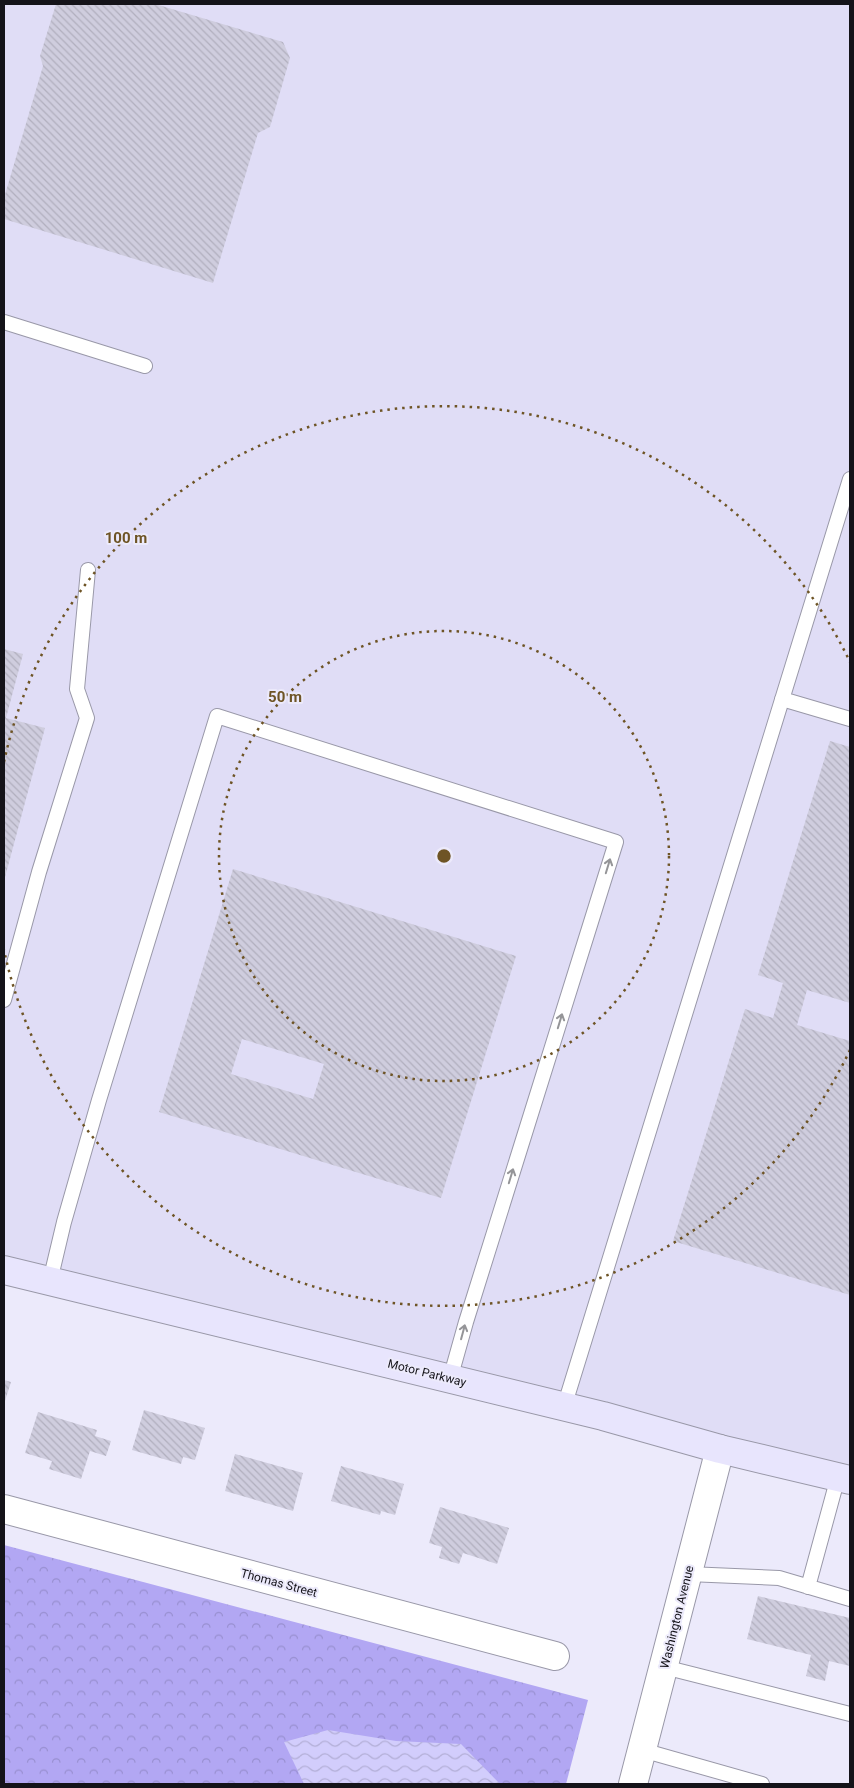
<svg xmlns="http://www.w3.org/2000/svg" width="854" height="1788" font-family="Roboto,sans-serif">
<style>
.built{fill:#e0ddf6}
.forest{fill:url(#forest-crowns)}
.water{fill:url(#water-waves)}
.building{fill:url(#building-back-hatch);fill-rule:evenodd}
.lines{fill:none;stroke-linecap:round;stroke-linejoin:round}
.service-casing{stroke:#9998a8;stroke-width:16}
.minor-casing{stroke:#9998a8;stroke-width:30}
.tertiary-casing{stroke:#9998a8;stroke-width:30}
.secondary-casing{stroke:#9998a8;stroke-width:30}
.service{stroke:#fff;stroke-width:14}
.minor{stroke:#fff;stroke-width:28}
.tertiary{stroke:#fff;stroke-width:28}
.secondary{stroke:#e8e5fd;stroke-width:28}
.oneway{stroke:#959598}
.ring{fill:none;stroke:#6e5425;stroke-width:2.5;stroke-dasharray:2.5 5}
.labels{text-anchor:middle;dominant-baseline:central;stroke-width:4;stroke-linejoin:round;paint-order:stroke}
.street-label{font-size:12px;fill:#141319;stroke:#eceafb}
.centre{fill:#6e5425;stroke:#eceafb;stroke-width:2.5}
.ring-label{font-size:15px;text-anchor:middle;font-weight:bold;fill:#6e5425;stroke:#eceafb;stroke-width:4;stroke-linejoin:round;paint-order:stroke}
</style>
<defs>
<pattern id="forest-crowns" width="20" height="18" patternUnits="userSpaceOnUse" patternTransform="scale(1.25)"><rect width="20" height="18" fill="#b2a7f3"/><path d="M2 6a3 3 0 1 1 6 0M12 15a3 3 0 1 1 6 0" fill="none" stroke="#988fd0"/></pattern>
<pattern id="water-waves" width="16" height="10" patternUnits="userSpaceOnUse" patternTransform="scale(1.25)"><rect width="16" height="10" fill="#d2cdfc"/><path d="M0 5q4-4 8 0t8 0" fill="none" stroke="#b3afd7"/></pattern>
<pattern id="building-back-hatch" width="6" height="6" patternUnits="userSpaceOnUse" patternTransform="scale(1.25)"><rect width="6" height="6" fill="#cfcdde"/><path d="M-1 5l2 2M0 0l6 6M5-1l2 2" fill="none" stroke="#b1afbe"/></pattern>
</defs>
<rect width="100%" height="100%" fill="#eceafb"/>
<path class="built" d="M4,4H850V1482L4,1267Z"/>
<path class="forest" d="M4,1545L588,1700L566,1784H4Z"/>
<path class="water" d="M328,1730L396,1741L461,1744L500,1784H304L284,1742Z"/>
<path class="building" d="M56,4H155L283,42L290,58L270,127L258,133L213,283L4,219V198L43,66L40,56Z
M4,649L23,654L6,718L45,728L4,881Z
M830,741L850,747V1003L807,990L797,1025L850,1041V1295L673,1241L745,1009L773,1018L783,983L758,975Z
M233,869L516,956L441,1198L159,1112ZM242,1039L324,1064L313,1099L231,1074Z
M4,1380L11,1382L4,1404Z
M144,1410L205,1428L195,1460L183,1457L181,1464L132,1450Z
M38,1412L97,1430L95,1436L111,1441L106,1456L90,1451L81,1479L49,1469L52,1461L25,1453Z
M235,1454L303,1473L293,1511L225,1491Z
M341,1466L404,1484L395,1515L381,1511L380,1515L331,1501Z
M440,1507L509,1528L497,1564L463,1553L459,1564L439,1558L442,1547L429,1543Z
M758,1596L850,1618V1666L829,1661L825,1681L806,1676L811,1655L747,1639Z"/>
<g class="lines">
<g class="service-casing">
<path id="service" d="M4,322L145,366
M782,699L850,719
M4,1000L39,872L87,718L77,689L88,570
M50,1281L64,1222L99,1100L217,716L616,842L466,1322L450,1379
M564,1407L850,479
M688,1574L779,1578L850,1599
M808,1587L838,1477
M664,1667L850,1714
M642,1750L762,1784"/>
</g>
<g class="minor-casing">
<path id="minor" d="M4,1509L555,1656"/>
</g>
<g class="tertiary-casing">
<path id="tertiary" d="M633,1784L720,1449"/>
</g>
<g class="secondary-casing">
<path id="secondary" d="M4,1270L603,1416L720,1449L850,1480"/>
</g>
<use href="#service" class="service"/>
<use href="#minor" class="minor"/>
<use href="#tertiary" class="tertiary"/>
<use href="#secondary" class="secondary"/>
</g>
<defs><path id="oneway-shaft" d="M-6 0H5M1.5-3L5.5 0L1.5 3" fill="none" stroke-width="1.6" stroke-linecap="round" stroke-linejoin="round" transform="scale(1.25)"/></defs>
<g class="oneway">
<use href="#oneway-shaft" transform="translate(608 866) rotate(-73)"/>
<use href="#oneway-shaft" transform="translate(560 1021) rotate(-73)"/>
<use href="#oneway-shaft" transform="translate(511 1176) rotate(-73)"/>
<use href="#oneway-shaft" transform="translate(463 1332) rotate(-75)"/>
</g>
<g class="ring">
<circle cx="444" cy="856" r="225"/>
<path d="M850 1050A450 450 0 0 1 4 950M4 762A450 450 0 0 1 850 662"/>
</g>
<g class="labels">
<g class="street-label">
<text transform="translate(427 1373) rotate(14)">Motor Parkway</text>
<text transform="translate(279 1583) rotate(15)">Thomas Street</text>
<text transform="translate(677 1617) rotate(-76)">Washington Avenue</text>
</g>
</g>
<circle cx="444" cy="856" r="8" class="centre"/>
<g class="ring-label">
<text x="126" y="543">100 m</text>
<text x="285" y="702">50 m</text>
</g>
<rect width="854" height="1788" fill="none" stroke="#141319" stroke-width="10"/>
</svg>
